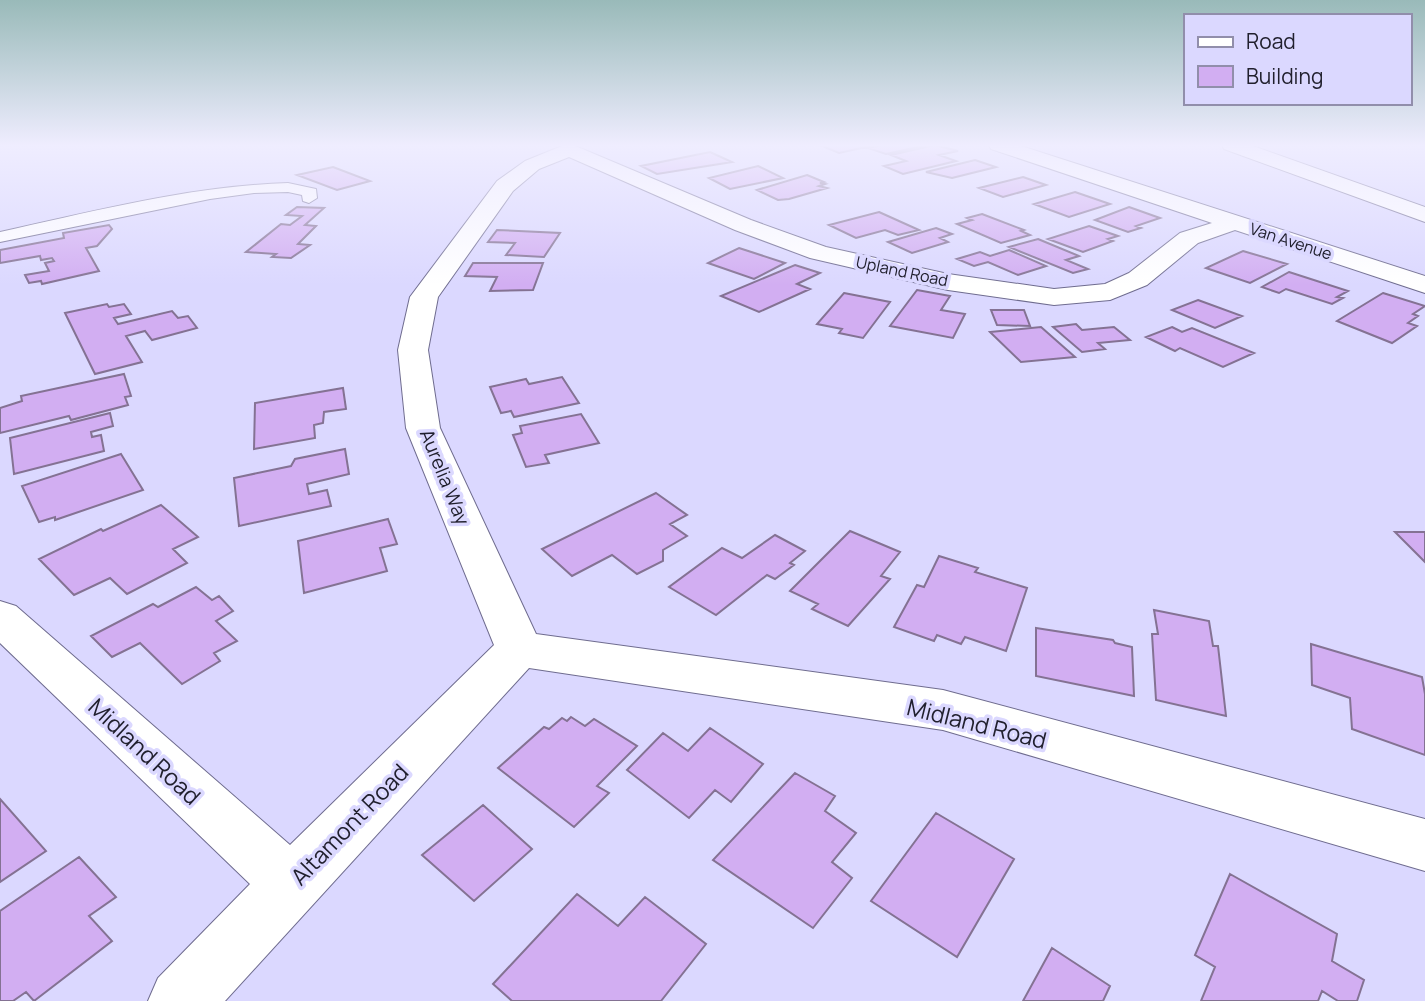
<svg xmlns="http://www.w3.org/2000/svg" width="1425" height="1001" font-family="Manrope,sans-serif">
<style>
.building{fill:#d2aef2;stroke:#847293;stroke-width:2}
.lines{fill:none;stroke-linecap:round;stroke-linejoin:round}
.lane-casing{stroke:#6f6c8f;stroke-width:2}
.street-casing{stroke:#6f6c8f;stroke-width:2}
.secondary-casing{stroke:#6f6c8f;stroke-width:2}
.lane{fill:#fff;fill-rule:evenodd}
.street{fill:#fff;fill-rule:evenodd}
.secondary{fill:#fff;fill-rule:evenodd}
.labels{text-anchor:middle;dominant-baseline:central;stroke-width:7;stroke-linejoin:round;paint-order:stroke}
.far-street-label{font-size:16px;fill:#21202e;stroke:#dbd8ff}
.street-label{font-size:19px;fill:#21202e;stroke:#dbd8ff}
.near-street-label{font-size:23px;fill:#21202e;stroke:#dbd8ff}
</style>
<rect width="100%" height="100%" fill="#dbd8ff"/>
<path class="building" d="M820,145H875L839,153Z
M882,145H927L886,154L868,148Z
M935,145L958,151L939,155L956,161L903,174L884,166L906,161L891,155Z
M710,152L732,162L657,174L641,166Z
M975,160L996,167L952,178L926,172Z
M758,166L783,178L730,189L709,178Z
M333,167L370,181L337,190L297,175Z
M807,175L824,182L820,183L825,184L819,186L827,188L789,199L778,200L757,190Z
M1023,177L1046,185L1003,197L979,188Z
M1075,192L1110,204L1069,217L1034,204Z
M297,207L324,208L305,225L316,226L298,244L310,245L291,258L272,257L276,254L246,252L281,224L290,225L302,216L286,215Z
M1129,207L1160,218L1136,226L1141,228L1128,232L1095,220Z
M879,212L919,230L898,235L885,230L856,238L829,225Z
M982,214L1024,230L1021,231L1030,235L1001,243L957,224L972,220L967,218Z
M109,225L112,229L97,246L86,248L99,271L42,284L41,281L29,283L25,275L49,271L45,263L54,261L52,258L41,260L40,256L0,263V250L64,238L63,233Z
M1089,226L1118,236L1108,239L1113,241L1083,252L1048,239Z
M936,228L952,234L940,238L948,242L912,253L888,242Z
M497,230L560,233L544,257L506,255L515,243L488,242Z
M1038,239L1079,256L1066,260L1088,269L1073,273L1009,247Z
M739,248L785,263L754,279L708,263Z
M1009,250L1046,266L1018,275L988,262L974,266L957,259L980,252L990,256Z
M1243,251L1287,264L1250,283L1206,268Z
M473,263H543L533,290L490,291L497,277L465,276Z
M795,265L820,273L797,284L810,289L759,312L721,296Z
M1289,272L1348,291L1337,297L1343,298L1332,304L1286,289L1279,293L1262,287Z
M917,290L950,296L941,310L965,314L953,338L890,326Z
M844,293L890,302L863,338L839,333L842,329L817,324Z
M1383,293L1425,306L1413,314L1418,316L1408,323L1417,326L1392,343L1337,321Z
M1198,300L1242,316L1215,328L1172,310Z
M107,304L109,307L124,304L131,314L114,318L118,324L172,311L178,318L188,316L197,328L152,340L145,331L126,336L142,362L95,374L65,313Z
M991,310H1024L1030,326L997,325Z
M1076,324L1082,330L1114,327L1130,340L1098,343L1105,349L1082,352L1053,327Z
M1041,327L1075,357L1021,362L990,332Z
M1172,327L1182,332L1192,328L1254,353L1223,367L1180,348L1175,351L1146,337Z
M124,374L131,396L125,397L128,405L71,420L69,416L0,433V408L22,401L21,396Z
M562,377L579,403L514,417L511,411L501,413L490,387L526,379L529,384Z
M343,388L346,409L324,412L323,423L314,425L315,438L254,449L255,403Z
M110,413L113,426L91,432L92,437L101,435L104,451L14,474L10,438Z
M581,414L599,443L545,455L549,463L526,467L513,435L522,433L520,426Z
M345,449L349,474L307,484L309,494L327,490L331,506L239,526L234,478L291,466L295,459Z
M121,454L143,490L55,520V517L39,522L22,486Z
M656,493L687,515L670,524L687,536L663,550V561L637,574L612,555L572,576L542,549Z
M161,505L198,537L173,549L187,563L127,594L110,578L74,595L39,559L101,529L103,531Z
M388,519L397,544L380,548L387,571L304,593L298,541Z
M850,531L900,552L881,576L890,579L848,626L812,609L818,604L790,591Z
M1395,532H1425V562Z
M775,535L805,551L790,563L794,565L775,579L767,575L716,615L669,587L722,548L742,558Z
M939,556L978,568L975,572L1027,588L1006,651L965,637L961,644L937,635L934,641L894,627L917,585L924,587Z
M196,587L212,600L219,596L233,611L216,621L237,641L214,653L220,661L182,684L140,643L112,657L91,636L153,604L158,607Z
M1154,610L1209,621L1213,646H1218L1226,716L1156,700L1152,634H1158Z
M1036,628L1113,640L1115,643L1132,647L1134,696L1036,676Z
M1311,644L1422,677L1425,694V755L1352,729L1350,698L1312,685Z
M571,717L585,726L594,719L637,746L597,786L609,793L574,827L498,768L544,727L549,729L562,718L567,721Z
M710,728L763,764L731,802L715,790L689,818L627,770L663,733L688,751Z
M795,773L835,796L825,811L856,833L832,862L852,878L813,928L713,860Z
M0,799L46,851L0,882Z
M483,805L532,849L474,901L422,855Z
M936,813L1014,859L957,957L871,901Z
M79,857L116,897L89,916L112,941L34,1001L26,992L13,1001H0V911Z
M1230,874L1337,934L1332,961L1364,980L1357,1001H1338L1322,991L1318,1001H1201L1215,967L1195,955Z
M577,894L618,926L645,897L706,944L661,1001H512L493,984Z
M1052,948L1110,986L1103,1001H1023Z"/>
<g class="lines">
<g class="lane-casing">
<path id="lane" d="M288,183L316,189L317,198L309,203L303,201L302,195L288,192L254,193L210,199L0,242V232C95,211 191,186 288,183Z"/>
</g>
<g class="street-casing">
<path id="street" d="M573,145L751,220L826,247L948,274L1054,289L1105,284L1129,273L1180,233L1212,223L991,149L989,145H1018L1425,276V293L1235,230L1198,243L1147,285L1110,300L1054,305L948,290L810,258L735,230L569,157L539,169L513,191L438,297L428,350L440,428L536,634L943,690L1425,819V871L943,730L529,668L225,1001H148L158,978L250,884L0,643V601L16,606L290,845L494,645L406,428L398,350L410,297L497,181L525,161L562,146Z"/>
</g>
<g class="secondary-casing">
<path id="secondary" d="M1222,145H1250L1425,207V222L1224,149Z"/>
</g>
<use href="#lane" class="lane"/>
<use href="#street" class="street"/>
<use href="#secondary" class="secondary"/>
</g>
<linearGradient id="sky" x2="0" y2="1"><stop stop-color="#99bab9"/><stop offset="0.51" stop-color="#efedff"/><stop offset="1" stop-color="#efedff" stop-opacity="0"/></linearGradient>
<rect width="1425" height="285" fill="url(#sky)"/>
<g class="labels">
<g class="far-street-label">
<text transform="translate(1291 241) rotate(18)">Van Avenue</text>
<text transform="translate(902 271) rotate(12)">Upland Road</text>
</g>
<g class="street-label">
<text transform="translate(445 477) rotate(68)">Aurelia Way</text>
</g>
<g class="near-street-label">
<text transform="translate(977 723) rotate(14)">Midland Road</text>
<text transform="translate(145 751) rotate(43)">Midland Road</text>
<text transform="translate(349 824) rotate(-46)">Altamont Road</text>
</g>
</g>
<rect x="1184" y="14" width="228" height="91" fill="#dbd8ff" stroke="#918eab" stroke-width="2"/>
<rect x="1198" y="37" width="35" height="10" fill="#ffffff" stroke="#918eab" stroke-width="2"/>
<text x="1246" y="49" font-size="21" fill="#21202e">Road</text>
<rect x="1198" y="66" width="35" height="21" fill="#d2aef2" stroke="#918eab" stroke-width="2"/>
<text x="1246" y="84" font-size="21" fill="#21202e">Building</text>
</svg>
